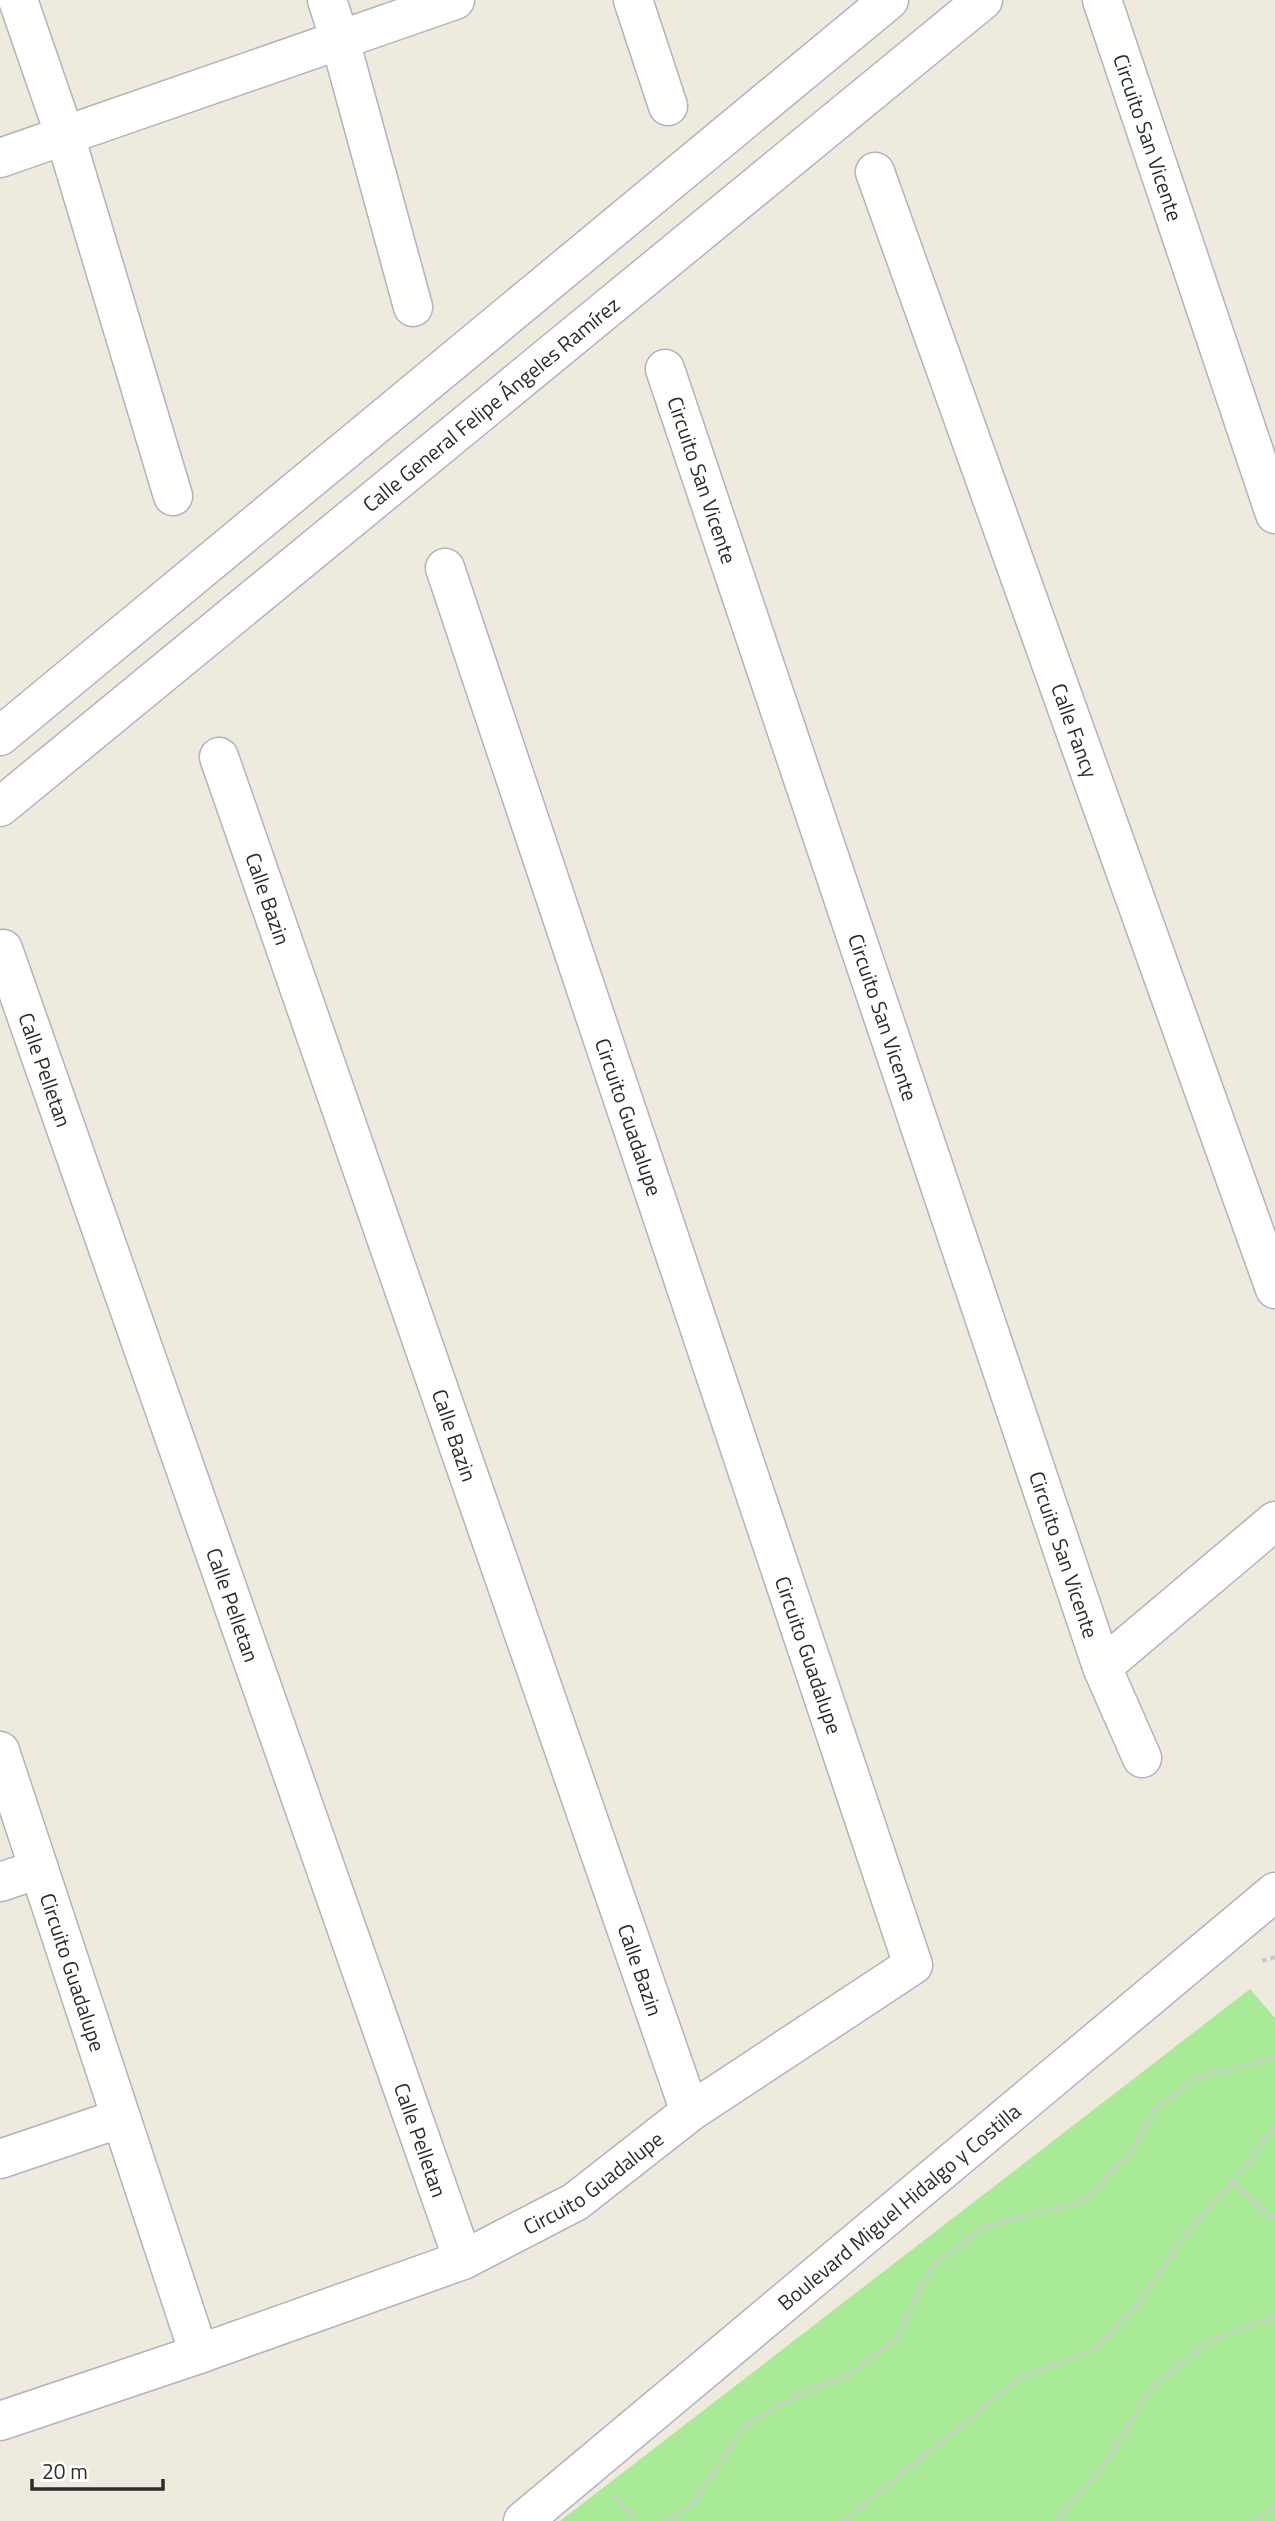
<svg xmlns="http://www.w3.org/2000/svg" width="1275" height="2521" font-family="'Titillium Web',sans-serif">
<style>
.green{fill:#a9ea96}
.lines{fill:none;stroke-linecap:round;stroke-linejoin:round}
.minor-casing{stroke:#b2b2c1;stroke-width:41}
.path{stroke:#ccc;stroke-width:4.5;stroke-dasharray:5 3.5;stroke-linecap:butt}
.minor{stroke:#fff;stroke-width:38}
.labels{text-anchor:middle;dominant-baseline:central;stroke-width:7;stroke-linejoin:round;paint-order:stroke}
.street-label{font-size:21px;fill:#2c2c2c;stroke:#fff}
</style>
<rect width="100%" height="100%" fill="#efeade"/>
<path class="green" d="M1250,1989L1275,2018V2521H560Z"/>
<g class="lines">
<g class="minor-casing">
<g id="minor">
<path d="M18,0L65,136L173,496"/>
<path d="M327,0L340,40L413,307"/>
<path d="M633,0L668,106"/>
<path id="s1" d="M1102,0L1275,514"/>
<path d="M0,158L455,0"/>
<path id="s2" d="M875,172L1275,1289"/>
<path id="s3" d="M665,369L1102,1667L1142,1758"/>
<path d="M0,736L889,0"/>
<path id="s4" d="M219,757L690,2112"/>
<path id="s5" d="M0,807L983,0"/>
<path id="s6" d="M3,949L463,2260"/>
<path d="M1102,1667L1275,1521"/>
<path id="s7" d="M0,1751L199,2354"/>
<path d="M0,1882L39,1869"/>
<path d="M0,2159L121,2118"/>
<path id="s8" d="M0,2421L199,2354L463,2260L575,2202L690,2112L913,1965L445,568"/>
<path id="s9" d="M523,2521L1275,1892"/>
</g>
</g>
<path class="path" d="M1262,1961L1275,1957
M1275,2126L1232,2182L1275,2220
M614,2496L635,2521
M667,2521L692,2504L745,2425L800,2394L848,2375L896,2338L931,2268L982,2227L1084,2201L1133,2149L1154,2110L1194,2079L1275,2057
M843,2521L1021,2377L1095,2349L1140,2301L1183,2237L1232,2182
M1054,2521L1104,2465L1152,2386L1213,2339L1275,2316
M1254,2521L1275,2505"/>
<use href="#minor" class="minor"/>
</g>
<g class="labels">
<g class="street-label">
<text stroke="none"><textPath href="#s1" startOffset="145">Circuito San Vicente</textPath></text>
<text stroke="none"><textPath href="#s5" startOffset="635">Calle General Felipe Ángeles Ramírez</textPath></text>
<text stroke="none"><textPath href="#s3" startOffset="117">Circuito San Vicente</textPath></text>
<text stroke="none"><textPath href="#s2" startOffset="593">Calle Fancy</textPath></text>
<text stroke="none"><textPath href="#s4" startOffset="150">Calle Bazin</textPath></text>
<text stroke="none"><textPath href="#s3" startOffset="684">Circuito San Vicente</textPath></text>
<text stroke="none"><textPath href="#s6" startOffset="128">Calle Pelletan</textPath></text>
<text transform="translate(629 1117) rotate(71)">Circuito Guadalupe</text>
<text stroke="none"><textPath href="#s4" startOffset="718">Calle Bazin</textPath></text>
<text stroke="none"><textPath href="#s3" startOffset="1251">Circuito San Vicente</textPath></text>
<text stroke="none"><textPath href="#s6" startOffset="695">Calle Pelletan</textPath></text>
<text transform="translate(809 1655) rotate(71)">Circuito Guadalupe</text>
<text stroke="none"><textPath href="#s4" startOffset="1284">Calle Bazin</textPath></text>
<text stroke="none"><textPath href="#s7" startOffset="233">Circuito Guadalupe</textPath></text>
<text stroke="none"><textPath href="#s6" startOffset="1262">Calle Pelletan</textPath></text>
<text stroke="none"><textPath href="#s8" startOffset="642">Circuito Guadalupe</textPath></text>
<text stroke="none"><textPath href="#s9" startOffset="490">Boulevard Miguel Hidalgo y Costilla</textPath></text>
</g>
</g>
<path d="M32 2479v10h131v-10" fill="none" stroke="#2c2c2c" stroke-width="3.5"/>
<text x="42" y="2479" font-size="21" fill="#2c2c2c" stroke="#ffffff" stroke-width="5" paint-order="stroke">20 m</text>
</svg>
